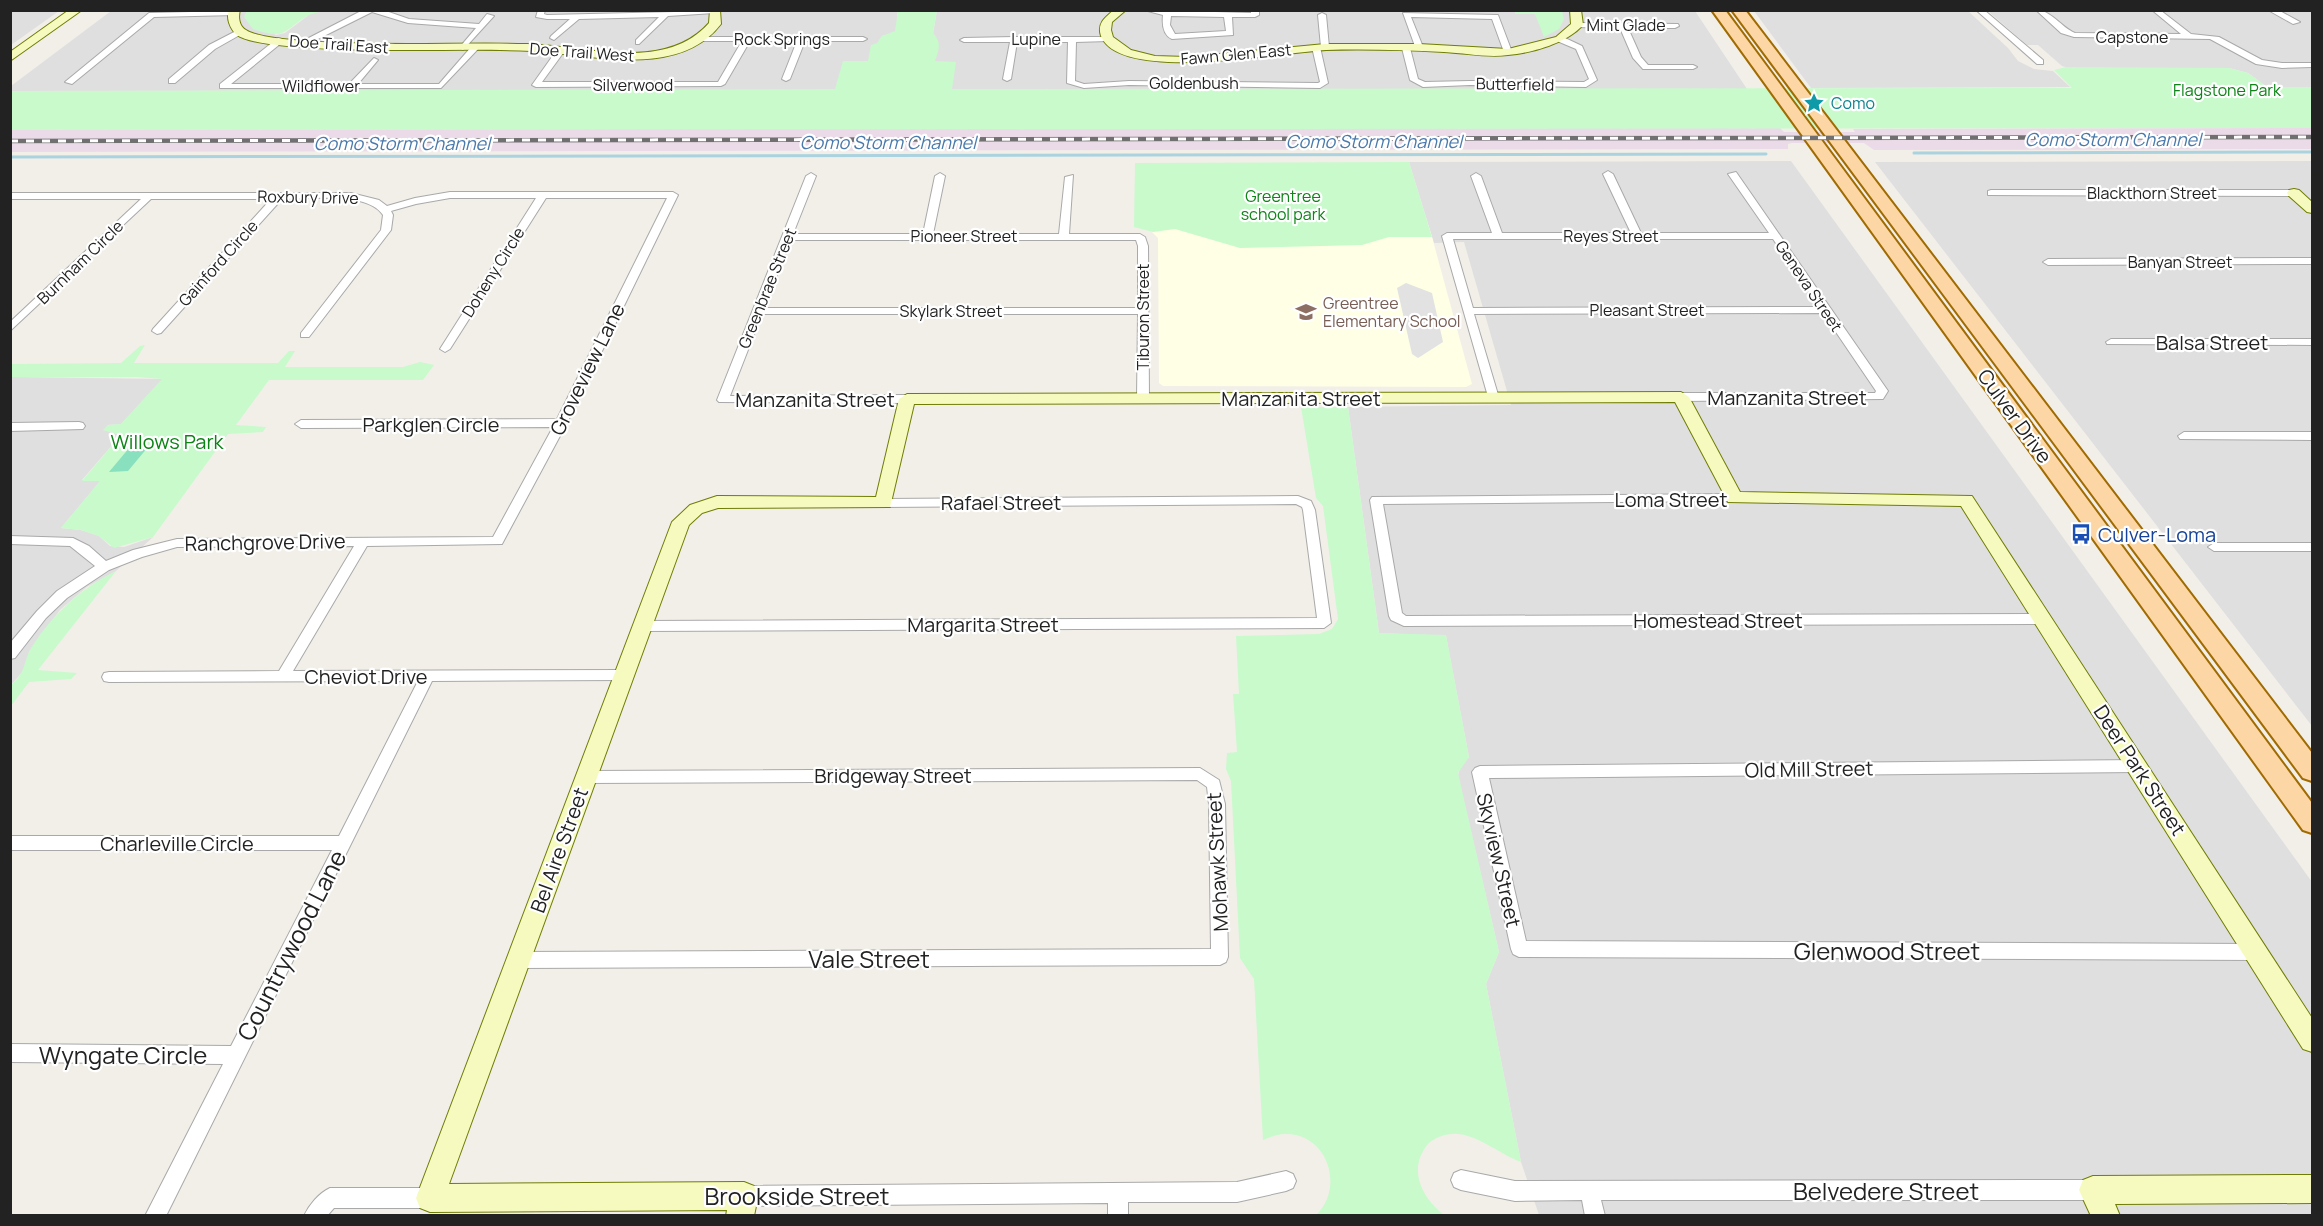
<svg xmlns="http://www.w3.org/2000/svg" width="2323" height="1226" font-family="Manrope,sans-serif">
<style>
.residential{fill:#e0dfdf}
.industrial{fill:#ebdbe8}
.education{fill:#ffffe5}
.park{fill:#c8facc}
.pitch{fill:#88e0be}
.parking{fill:#e2e2e2}
.lines{fill:none;stroke-linecap:round;stroke-linejoin:round}
.stream{stroke:#aad3df;stroke-width:3}
.street-casing{stroke:#a9a9a9;stroke-width:2}
.secondary-casing{stroke:#707d05;stroke-width:2}
.primary-casing{stroke:#a06b00;stroke-width:4}
.street{fill:#fff;fill-rule:evenodd}
.secondary{fill:#f7fabf;fill-rule:evenodd}
.primary{fill:#fcd6a4;fill-rule:evenodd}
.rail-casing{stroke:#707070;stroke-width:4.5}
.rail{stroke:#fff;stroke-width:3;stroke-dasharray:8;stroke-linecap:butt}
.labels{text-anchor:middle;dominant-baseline:central;stroke-width:4.5;stroke-linejoin:round;paint-order:stroke}
.far-street-label{font-size:16px;fill:#222;stroke:#fff}
.far-park-label{font-size:16px;fill:#0c8416;stroke:#fff}
.far-culture-label{font-size:16px;fill:#0d838f;stroke:#fff;text-anchor:start}
.far-education-label{font-size:16px;fill:#785e54;stroke:#fff;text-anchor:start}
.far-water-label{font-size:18px;font-style:italic;fill:#4a7aab;stroke:#fff}
.street-label{font-size:20px;fill:#222;stroke:#fff}
.park-label{font-size:20px;fill:#0c8416;stroke:#fff}
.transit-label{font-size:20px;fill:#164399;stroke:#fff;text-anchor:start}
.near-street-label{font-size:24px;fill:#222;stroke:#fff}
</style>
<rect width="100%" height="100%" fill="#f2efe9"/>
<path class="residential" d="M11,10H59V11L11,45Z
M323,10H898L897,17L899,18L895,32L882,36L868,61L835,90L11,91V86L111,11H247L245,17L276,35L285,33L310,14Z
M937,10L1695,11L1747,89H951L955,62H935L933,34Z
M1754,11H1968L2008,48L2018,61L2034,69L2053,71L2070,87L1811,88Z
M1988,11H2312V87H2267L2248,73L2229,68H2069L2062,66L2038,45H2027Z
M1791,161L2312,882V1215H1539L1521,1162L1486,984L1499,952L1458,776L1460,767L1469,757L1446,636L1379,633L1348,407L1511,405L1464,242L1434,243L1409,162Z
M2312,161V726L1875,162Z
M11,377L163,379L121,424L108,425L104,430L121,435L82,480H101L61,528L81,530L99,536L110,546L124,547L153,537L116,571L87,587L60,610L29,652L25,669L11,685Z"/>
<path class="industrial" d="M1779,127L1784,132H1855L1853,129L2312,128V149L1874,150L1864,143H1792L1788,144V149L11,152L10,130Z"/>
<path class="education" d="M1135,163L1418,194L1432,237L1472,384L1466,387L1163,386L1159,383L1158,238L1149,229Z"/>
<path class="park" d="M937,10L933,33C942,42 939,50 935,61L956,62L952,89L2072,88L2054,70L2066,67L2229,68L2248,73L2267,87H2312V128L11,130L10,91L835,89L843,61H868L871,45L877,43L882,36L895,31L898,11Z
M247,11V10L323,11C319,12 313,13 309,15C283,30 287,41 253,29L244,17Z
M1515,11H1562L1564,19L1559,29L1544,37L1535,14H1515Z
M1409,162L1432,237H1389L1362,245L1240,248L1175,229L1153,232L1134,227L1135,163Z
M145,345L134,363H278L289,351H295L285,367H403L420,362L434,365L423,380H269L236,425L266,427L263,432L228,434L153,537L114,548L99,536L81,530L61,528L100,481H82L121,435L103,430L108,425L121,424L162,379L137,377H11L10,364L121,363L140,346Z
M1301,407H1348L1379,633L1446,635L1469,757L1458,773L1499,952L1486,984L1521,1162C1501,1155 1480,1136 1458,1134C1448,1133 1435,1137 1428,1144C1407,1169 1422,1198 1444,1215H1316C1345,1188 1328,1133 1285,1134C1277,1134 1270,1137 1263,1140L1254,979L1240,958L1231,781L1226,769L1227,753L1237,752L1233,694H1239L1236,636L1319,634L1332,629L1338,619L1323,506L1316,498Z
M116,571L38,670L77,673L71,679L29,682L11,706V685C28,670 22,662 33,645C54,613 81,588 116,571Z"/>
<path class="pitch" d="M130,447H148L128,471L109,472Z"/>
<path class="parking" d="M1406,283L1432,293L1443,342L1418,358L1412,354L1397,288Z"/>
<g class="lines">
<path class="stream" d="M1914,153L2312,152
M10,157L1766,154"/>
<g class="street-casing">
<path id="street" d="M363,10H383L409,19L479,24L487,14L494,16L463,50L459,48L476,28L408,23L372,12L306,45L299,43Z
M538,10H545L544,14L547,15L718,11L714,13L668,16L639,44H636V40L659,17L579,19L554,40L550,38L551,36L570,19H547L536,17Z
M1144,10L1251,13V10H1259V15L1255,17H1232L1233,35L1172,39C1163,35 1162,24 1163,15ZM1171,16L1224,17L1226,31L1175,34L1170,25Z
M1976,10H1984L2043,60V64H2037Z
M2036,10C2051,10 2061,27 2075,33L2181,34L2152,10H2160L2191,34L2219,37L2262,60L2282,63H2312V67L2282,68L2256,64L2210,39L2074,37L2061,33Z
M2268,10H2278L2300,22L2293,24Z
M233,11H236V15L154,17L72,84L65,82L149,13Z
M1322,13L1326,15L1329,47L1325,49L1321,47L1318,15Z
M1403,13L1498,15L1512,52L1508,54L1504,52L1492,19L1411,17L1423,47L1416,49Z
M1577,23L1678,24L1679,26L1675,28H1628L1641,57L1648,65H1693L1697,67L1693,69H1643L1633,58L1620,28L1574,27V23Z
M238,30L245,32L215,49L175,83H169V79L209,45Z
M698,37H863L867,39L863,41H805L790,79L786,81L782,79L797,41H750L725,84L721,86L536,87L532,85L559,47H562L566,49L542,82H718L742,41H698Z
M1014,37H1111V41H1108L1076,42L1075,81L1084,84L1129,81L1318,83L1320,82L1312,47L1316,45L1320,47L1328,83L1320,88L1129,85L1084,88L1067,83L1068,42H1017L1011,79L1007,81L1003,79L1010,42H964L960,40L964,38Z
M1557,37H1563L1582,46L1597,80L1586,87L1470,85L1423,87L1410,80L1402,48L1406,46L1410,48L1418,79L1425,82L1470,81L1584,82L1589,79L1576,49L1557,41Z
M278,38L285,40L231,84H349L374,58L378,60L358,84H439L472,46L479,48L441,88H220V84Z
M1608,171L1613,174L1641,233H1769L1728,174L1736,172L1888,391L1883,399L1681,401L1675,397L1681,393H1875L1876,391L1823,313L1474,314L1499,398L1497,400H1489L1442,236L1447,233H1492L1471,176L1476,173L1481,176L1502,233H1631L1603,174ZM1453,239H1773L1819,307L1473,308Z
M811,173L816,176L793,234H923L935,176L940,173L945,176L933,234H1059L1065,177L1073,175L1069,234H1140L1145,237L1148,246L1149,398L1143,402L1137,398L1138,314H762L730,396L907,395L913,399L907,403L719,402L717,400L806,176ZM791,240H1136L1138,246V308H764Z
M1991,190H2294L2299,193L2294,196L1988,195V191Z
M450,192H673L678,195L567,423L502,544L367,546L293,671L624,670L629,671L631,675L629,679L624,680L432,681L166,1216H145L223,1064L10,1062V1044L231,1046L332,850H10V836H339L418,681L109,682L104,681L102,677L104,673L109,672L279,671L354,546L177,547L142,557L109,570L67,598L46,618L15,658L10,659V643L37,611L57,591L95,566L70,546L10,544V536L73,538L89,546L106,561L133,550L177,539L493,537L553,427L301,428L295,424L301,420L557,419L667,198H546L450,349L445,352L440,349L536,198H450L416,204L391,211L393,215L391,230L309,337H301V333L381,230L383,215C367,191 309,199 282,199L161,333L157,334L152,331L153,329L271,199H151L10,331V322L141,199H10V193H351L379,200L387,206L415,198Z
M2312,258V264L2048,265L2043,262L2048,259Z
M2111,339H2312V345L2107,344L2106,342Z
M79,422L83,423L85,426L83,429L10,431V423Z
M2184,432H2312V440L2180,439L2178,436Z
M1734,494L1738,495L1740,498L1738,501L1383,504L1402,613L1406,616L2042,614L2049,619L2042,624L1404,626L1391,620L1389,616L1370,500L1372,497Z
M1298,496L1311,501L1315,510L1331,623L1324,628L642,631L635,626L642,621L1317,618L1303,510L1302,507L1296,504L884,507L878,503L884,499Z
M2214,543H2312V551H2214L2208,547Z
M2138,760L2143,762L2146,766L2143,770L2138,772L1489,778L1526,941L2256,944L2262,947L2264,952L2262,957L2256,960L1519,957L1513,954L1511,949L1472,772L1475,768L1480,766Z
M1200,768L1219,780L1225,804L1228,957L1226,962L1220,965L518,968L512,965L510,960L512,955L518,952L1211,949L1209,804L1207,787L1197,780L586,783L581,781L578,777L581,773L586,771Z
M1461,1170L1515,1181L2093,1180L2100,1183L2103,1190L2100,1197L2093,1200H1601L1605,1216H1585L1582,1200L1515,1201L1461,1190L1454,1187L1451,1180L1454,1173Z
M1286,1171L1293,1174L1296,1181L1293,1188L1286,1191L1237,1202H1128V1216H1108V1203L744,1206L737,1203L734,1196L737,1189L744,1186L1237,1182Z
M330,1188H430L437,1191L440,1198L437,1205L430,1208H334L327,1216H304C309,1205 319,1193 330,1188Z"/>
</g>
<g class="secondary-casing">
<path id="secondary" d="M69,10H82L10,61V52Z
M229,10H240C238,17 239,26 246,30C266,44 379,44 408,44C448,44 487,43 527,44C584,46 665,73 709,23L710,10H720L721,24C678,80 590,54 531,51C492,49 452,50 413,50C381,50 259,51 237,35C230,29 226,18 229,10Z
M1114,10H1126L1112,22L1111,30L1113,37L1131,50L1155,56L1187,57L1325,44H1419L1508,49L1556,37L1571,24L1570,10H1581L1583,25C1567,43 1532,53 1508,55C1488,58 1465,53 1444,52C1405,50 1365,49 1326,50C1284,52 1120,84 1101,36C1097,24 1104,18 1114,10Z
M2294,189L2299,190L2312,202V213L2307,212L2289,196L2287,193L2289,190Z
M1681,392L1689,397L1740,492L1972,496L2312,1018V1052L2303,1049L1961,506L1728,502L1675,402L914,404L890,507L718,508L702,513L689,525L449,1184L744,1182L754,1186L758,1196L754,1216H726L727,1210L430,1212L420,1208L416,1198L672,522L690,505L717,496L876,497L899,399L907,394Z
M2312,1175V1203L2115,1204L2120,1216H2091L2079,1190L2083,1180L2093,1176Z"/>
</g>
<g class="primary-casing">
<path id="primary" d="M1712,10H1725L2312,803V833L2303,830Z
M1732,10H1745L2312,753V781L2303,778Z"/>
</g>
<use href="#street" class="street"/>
<use href="#secondary" class="secondary"/>
<use href="#primary" class="primary"/>
<g class="rail-casing">
<path id="rail" d="M10,141L2312,137"/>
</g>
<use href="#rail" class="rail"/>
</g>
<defs>
<g id="sight-bare" transform="scale(1.62)"><path d="M0-6L1.8-2.2L6-1.7L2.9 1.2L3.7 5.4L0 3.3L-3.7 5.4L-2.9 1.2L-6-1.7L-1.8-2.2Z" fill="#0f9aa8" stroke="#fff" stroke-width="2.5" paint-order="stroke"/></g>
<g id="school-bare" transform="scale(1.62)"><path d="M0-5L7-2L0 1L-7-2ZM-4 1L0 2.5L4 1V4Q0 6-4 4Z" fill="#8d6e63" stroke="#fff" stroke-width="2.5" paint-order="stroke"/></g>
<g id="bus-bare" transform="scale(1.62)"><path d="M-5-6H5V4H4V6H2V4H-2V6H-4V4H-5ZM-3.5-4V0h7V-4ZM-3.5 1.2v1.5H-2V1.2ZM2 1.2v1.5H3.5V1.2Z" fill="#1a4fb4" stroke="#fff" stroke-width="2.5" paint-order="stroke"/></g>
</defs>
<g fill-rule="evenodd">
<use href="#sight-bare" x="1814" y="103"/>
<use href="#school-bare" x="1306" y="312"/>
<use href="#bus-bare" x="2081" y="534"/>
</g>
<g class="labels">
<g class="far-street-label">
<text x="1626" y="25">Mint Glade</text>
<text x="2132" y="37">Capstone</text>
<text x="782" y="39">Rock Springs</text>
<text x="1036" y="39">Lupine</text>
<text transform="translate(339 44) rotate(4)">Doe Trail East</text>
<text transform="translate(582 52) rotate(4)">Doe Trail West</text>
<text transform="translate(1236 54) rotate(-5)">Fawn Glen East</text>
<text x="1194" y="83">Goldenbush</text>
<text transform="translate(1515 84) rotate(1)">Butterfield</text>
<text x="633" y="85">Silverwood</text>
<text x="321" y="86">Wildflower</text>
<text x="2152" y="193">Blackthorn Street</text>
<text transform="translate(308 197) rotate(1)">Roxbury Drive</text>
<text x="964" y="236">Pioneer Street</text>
<text x="1611" y="236">Reyes Street</text>
<text transform="translate(80 262) rotate(-44)">Burnham Circle</text>
<text x="2180" y="262">Banyan Street</text>
<text transform="translate(218 263) rotate(-48)">Gainford Circle</text>
<text transform="translate(493 272) rotate(-58)">Doheny Circle</text>
<text transform="translate(1809 286) rotate(56)">Geneva Street</text>
<text transform="translate(767 288) rotate(-68)">Greenbrae Street</text>
<text x="1647" y="310">Pleasant Street</text>
<text x="951" y="311">Skylark Street</text>
<text transform="translate(1143 317) rotate(-90)">Tiburon Street</text>
</g>
<g class="far-park-label">
<text x="2227" y="90">Flagstone Park</text>
<text x="1283" y="196">Greentree<tspan x="1283" dy="18">school park</tspan></text>
</g>
<g class="far-culture-label">
<text x="1831" y="103">Como</text>
</g>
<g class="far-education-label">
<text x="1323" y="303">Greentree<tspan x="1323" dy="18">Elementary School</tspan></text>
</g>
<g class="far-water-label">
<text x="2113" y="139">Como Storm Channel</text>
<text x="1374" y="141">Como Storm Channel</text>
<text x="888" y="142">Como Storm Channel</text>
<text x="402" y="143">Como Storm Channel</text>
</g>
<g class="street-label">
<text x="2212" y="342">Balsa Street</text>
<text transform="translate(587 369) rotate(-64)">Groveview Lane</text>
<text x="1787" y="397">Manzanita Street</text>
<text x="1301" y="398">Manzanita Street</text>
<text x="815" y="399">Manzanita Street</text>
<text transform="translate(2015 416) rotate(54)">Culver Drive</text>
<text x="431" y="424">Parkglen Circle</text>
<text x="1671" y="499">Loma Street</text>
<text x="1001" y="502">Rafael Street</text>
<text transform="translate(265 542) rotate(-1)">Ranchgrove Drive</text>
<text x="1718" y="620">Homestead Street</text>
<text x="983" y="624">Margarita Street</text>
<text x="366" y="676">Cheviot Drive</text>
<text transform="translate(1809 769) rotate(-1)">Old Mill Street</text>
<text transform="translate(2140 770) rotate(57)">Deer Park Street</text>
<text x="893" y="775">Bridgeway Street</text>
<text x="177" y="843">Charleville Circle</text>
<text transform="translate(559 850) rotate(-70)">Bel Aire Street</text>
<text transform="translate(1499 860) rotate(77)">Skyview Street</text>
<text transform="translate(1217 862) rotate(-93)">Mohawk Street</text>
</g>
<g class="park-label">
<text x="167" y="441">Willows Park</text>
</g>
<g class="transit-label">
<text x="2098" y="534">Culver-Loma</text>
</g>
<g class="near-street-label">
<text transform="translate(291 945) rotate(-63)">Countrywood Lane</text>
<text x="1887" y="950">Glenwood Street</text>
<text x="869" y="958">Vale Street</text>
<text x="123" y="1054">Wyngate Circle</text>
<text x="1886" y="1190">Belvedere Street</text>
<text x="797" y="1195">Brookside Street</text>
</g>
</g>
<rect width="2323" height="1226" fill="none" stroke="#222222" stroke-width="24"/>
</svg>
